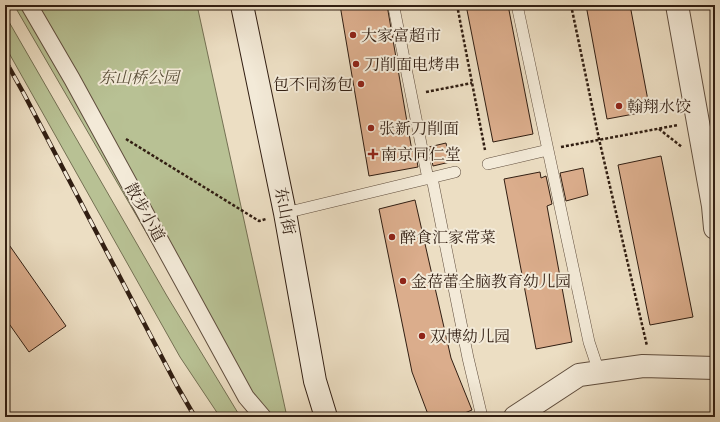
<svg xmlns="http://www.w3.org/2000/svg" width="720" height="422" font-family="'IM FELL Great Primer','Noto Serif SC',serif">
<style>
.green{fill:#b8c194;stroke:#747053}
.building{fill:#dbad8c;stroke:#311e12}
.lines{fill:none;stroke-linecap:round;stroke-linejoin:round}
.service-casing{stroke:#604e3e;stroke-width:12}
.pedestrian-casing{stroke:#604e3e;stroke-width:18}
.minor-casing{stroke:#604e3e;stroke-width:24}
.secondary-casing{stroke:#311e12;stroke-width:24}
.path{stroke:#311e12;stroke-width:2.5;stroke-dasharray:3 2;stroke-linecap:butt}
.service{stroke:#f3ead8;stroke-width:11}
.pedestrian{stroke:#f3ead8;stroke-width:16}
.minor{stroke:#f3ead8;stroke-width:22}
.secondary{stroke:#f3ead8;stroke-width:22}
.rail-casing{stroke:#311e12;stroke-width:4.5}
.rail{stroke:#f3ead8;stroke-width:3;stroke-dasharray:9;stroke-linecap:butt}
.poi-dot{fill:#8f2418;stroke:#f3ead8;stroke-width:1.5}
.labels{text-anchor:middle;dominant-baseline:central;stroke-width:4;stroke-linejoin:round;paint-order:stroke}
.poi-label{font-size:16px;fill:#311e12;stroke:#f3ead8;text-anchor:start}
.park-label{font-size:16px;font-style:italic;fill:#5a4f39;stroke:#f3ead8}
.street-label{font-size:16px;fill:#311e12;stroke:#f3ead8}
</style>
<rect width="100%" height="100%" fill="#ecdec3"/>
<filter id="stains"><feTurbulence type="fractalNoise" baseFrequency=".005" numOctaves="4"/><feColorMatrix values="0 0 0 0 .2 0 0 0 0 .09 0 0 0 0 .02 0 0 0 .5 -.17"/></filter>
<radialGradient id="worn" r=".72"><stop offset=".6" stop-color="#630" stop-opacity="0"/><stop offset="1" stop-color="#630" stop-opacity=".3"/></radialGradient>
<path class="green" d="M14,5H197L287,417H271L225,368Z
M5,15L167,296L238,413L242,417H220L180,357L5,46Z"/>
<path class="building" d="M340,5H387L412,151L415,150L418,167L369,176Z
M466,5H508L533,134L493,142Z
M586,5H630L650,111L607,119Z
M446,143L450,162L433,166L429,147Z
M661,156L693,317L650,325L618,165Z
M583,168L588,195L566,201L560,173Z
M540,172L541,178L546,176L552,204L547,206L572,342L536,349L504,179Z
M415,200L451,358L472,410L455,417H429L412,372L379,209Z
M5,239L66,326L29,352L5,318Z"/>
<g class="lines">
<g class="service-casing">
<path id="service" d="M517,5L589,342L599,372
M394,8L428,179
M488,164L548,150
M432,178L468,358L482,417
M285,213L455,172"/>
</g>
<g class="pedestrian-casing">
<path id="pedestrian" d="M29,5L72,79L246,397L263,417"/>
</g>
<g class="minor-casing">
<path id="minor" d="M677,5L713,206L715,228
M515,417L579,375L643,366L715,368"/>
</g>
<g class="secondary-casing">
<path id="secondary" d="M242,5L285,213L315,381L326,417"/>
</g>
<path class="path" d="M457,5L485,150
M571,5L599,139L647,346
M312,6L315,5
M426,92L472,83
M659,129L682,147
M126,139L259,221L266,219
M561,147L678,125"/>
<use href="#service" class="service"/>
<use href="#pedestrian" class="pedestrian"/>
<use href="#minor" class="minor"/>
<use href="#secondary" class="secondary"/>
<g class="rail-casing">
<path id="rail" d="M5,60L24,94L177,386L195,417"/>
</g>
<use href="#rail" class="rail"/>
</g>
<g class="poi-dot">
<circle cx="353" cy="35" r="4"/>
<circle cx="356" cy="64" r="4"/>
<circle cx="361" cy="84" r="4"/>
<circle cx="619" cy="106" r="4"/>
<circle cx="371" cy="128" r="4"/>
<path d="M371 148h4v4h4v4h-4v4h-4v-4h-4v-4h4z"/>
<circle cx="392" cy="237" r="4"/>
<circle cx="403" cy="281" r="4"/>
<circle cx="422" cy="336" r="4"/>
</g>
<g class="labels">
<g class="poi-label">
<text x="361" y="35">大家富超市</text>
<text x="364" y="64">刀削面电烤串</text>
<text x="353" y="84" text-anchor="end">包不同汤包</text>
<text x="627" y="106">翰翔水饺</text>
<text x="379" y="128">张新刀削面</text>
<text x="381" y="154">南京同仁堂</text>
<text x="400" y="237">醉食汇家常菜</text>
<text x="411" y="281">金蓓蕾全脑教育幼儿园</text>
<text x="430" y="336">双博幼儿园</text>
</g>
<g class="park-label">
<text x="139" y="77">东山桥公园</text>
</g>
<g class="street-label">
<text transform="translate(285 211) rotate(79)">东山街</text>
<text transform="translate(145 212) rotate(61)">散步小道</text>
</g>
</g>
<rect width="720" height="422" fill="none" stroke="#ecdec3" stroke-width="20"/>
<rect x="6" y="6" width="708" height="410" fill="none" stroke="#311e12" stroke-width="2"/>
<rect x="10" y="10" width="700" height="402" fill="none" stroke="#311e12"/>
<rect width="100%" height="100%" filter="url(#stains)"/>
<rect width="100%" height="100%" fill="url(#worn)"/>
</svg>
